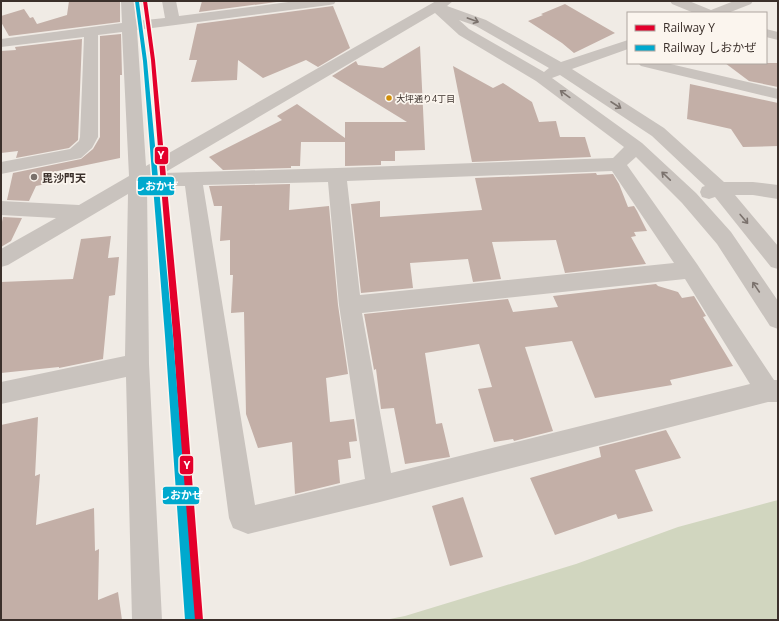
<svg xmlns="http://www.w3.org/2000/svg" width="779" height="621" font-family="'Open Sans','Noto Sans JP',sans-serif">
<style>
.green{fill:#d1d6bf}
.building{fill:#c3afa7}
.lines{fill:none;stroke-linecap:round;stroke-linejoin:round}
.minor{fill:#c9c3be;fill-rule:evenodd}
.rail-1-casing{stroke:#fbf5ee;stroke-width:3}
.rail-2-casing{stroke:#fbf5ee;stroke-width:3}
.rail-1{fill:#e4002b;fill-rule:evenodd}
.rail-2{fill:#00a9ce;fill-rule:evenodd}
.oneway{stroke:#7b726d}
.bus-dot{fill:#d18e09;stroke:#fbf5ee;stroke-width:1.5}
.poi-dot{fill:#7a716c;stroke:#fbf5ee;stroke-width:1.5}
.labels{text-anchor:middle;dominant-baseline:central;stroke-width:3.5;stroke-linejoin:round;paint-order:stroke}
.far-bus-label{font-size:9px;fill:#3b302b;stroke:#fbf5ee;text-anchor:start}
.poi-label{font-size:11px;font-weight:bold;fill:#3b302b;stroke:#fbf5ee;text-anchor:start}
.line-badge{stroke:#fbf5ee;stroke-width:1.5}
.badge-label{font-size:11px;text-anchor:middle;font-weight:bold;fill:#fff}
</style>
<rect width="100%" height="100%" fill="#f0ebe5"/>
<path class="green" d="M778,500V620H385L405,616L576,564L678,527Z"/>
<path class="building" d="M69,1H120V22L9,36L1,22V16L24,9L30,18L33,17L37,24L67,15Z
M202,1H284L199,12Z
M565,4L615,33L574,53L562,43L528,21L543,15L541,14Z
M333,6L350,48L318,67L306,60L263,78L238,60L237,80L191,82L197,60H189L197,24Z
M121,34L122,75H120V158L53,172L52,178L47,179L46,184L36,186L29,201L7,200L13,173L81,159L93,149L100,137V36Z
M82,39L78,140L69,148L16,158L18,151L1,153V51L16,50L15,47Z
M420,46L425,150L395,151V161H381V165L345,166V142H301L300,166H291V168L223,170L209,157L282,120L277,116L297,104L345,138V122H407L332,76L356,61L358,65L383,68Z
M725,63H778V87L749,81Z
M453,66L493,88L503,83L532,102L539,122L556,121L560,137H585L591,157L472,162Z
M690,84L778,103V146L743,147L731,129L687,119Z
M596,173L597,175L613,174L619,184L628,207L634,206L637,211L647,231L634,232L636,236L631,237L646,264L565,273L556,240L492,242L501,279L473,282L468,259L410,263L413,288L361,293L351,204L380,201V217L482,210L475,178Z
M290,184L289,210L329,206L338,305L348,374L326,378L330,422L354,419L357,441L349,442L351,458L338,460L340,483L295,494L292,442L258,448L246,414L244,312L231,313L233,275H230V240L220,241L222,206H214L209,186Z
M3,217L22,218L11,241L1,247V227Z
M111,236L108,258L119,257L115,295L109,296L103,359L59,368V367L1,373V282L73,279L81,239Z
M656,284L658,286L678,292L682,298L694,296L706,316L703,317L733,366L670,380L672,385L595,398L572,341L525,347L553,431L514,441L513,439L494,442L478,389L492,387L479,344L425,353L436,424L442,423L450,457L405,464L394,408L381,409L376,369L374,370L364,314L508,299L513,312L558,307L553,296Z
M38,417L35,476L40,474L36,525L94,508L95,551L99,549L98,600L118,592L122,620H1V425Z
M666,430L681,458L635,470L653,511L618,519L616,514L555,535L530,478L601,457L599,447Z
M463,497L483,557L450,566L432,506Z"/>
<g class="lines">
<path class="minor" d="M121,1H135L136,21L165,18L162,1H176L179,16L296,1H336L334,4L329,5L137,30L146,166L436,1H453L447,6L486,20L561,62L628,40V49L572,69L664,128L724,182H753L778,185V199L753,195H735L778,246V269L771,267L715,197L709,199L702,197L700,192L702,187L705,186L652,136L560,75L552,78L642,143L696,193L731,232L778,301V329L770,326L717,244L682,203L636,157L627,165L697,264L774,380H778V402H768L380,502L248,534L233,528L229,518L185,186H147L149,364L162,620H132L126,377L1,404V382L125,356L128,194L8,265L1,267V249L56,218L1,215V201L79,205L129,176L122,32L98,35V137L92,148L81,158L1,174V162L70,149L79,141L80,137L84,37L1,47V39L122,23ZM435,13L459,35L536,81L624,147L613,158L337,168L164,173ZM459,20L476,26L549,68L544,72L469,29ZM612,171L674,263L360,295L347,181ZM328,182L339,305L365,479L255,505L203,185ZM685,279L750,384L391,473L362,313Z
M670,1H689L711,10L734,1H753L751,4L728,13H694L672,4Z
M766,29L778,32V40L766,37Z
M638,63H666L778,89V99L641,66Z"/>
<g class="rail-1-casing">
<path id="rail-1" d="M143,1H147L155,60L181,335L203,620H193L173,335L151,60Z"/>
</g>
<g class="rail-2-casing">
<path id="rail-2" d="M135,1L139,2L147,61L173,336L195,620H185L165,336L143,61Z"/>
</g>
<use href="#rail-1" class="rail-1"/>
<use href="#rail-2" class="rail-2"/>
</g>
<defs><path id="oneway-shaft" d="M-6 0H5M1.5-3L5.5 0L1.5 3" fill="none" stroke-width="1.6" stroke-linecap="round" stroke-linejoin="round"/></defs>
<g class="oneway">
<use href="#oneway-shaft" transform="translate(473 20) rotate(20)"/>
<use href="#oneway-shaft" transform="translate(565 94) rotate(-144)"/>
<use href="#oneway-shaft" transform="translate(616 105) rotate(33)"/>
<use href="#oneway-shaft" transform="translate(666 176) rotate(-136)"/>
<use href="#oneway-shaft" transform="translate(744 219) rotate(50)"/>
<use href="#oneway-shaft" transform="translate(756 287) rotate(-124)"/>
</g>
<circle class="bus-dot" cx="389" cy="98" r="3.5"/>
<circle class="poi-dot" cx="34" cy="177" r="4"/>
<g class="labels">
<g class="far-bus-label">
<text x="396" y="98">大坪通り4丁目</text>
</g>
<g class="poi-label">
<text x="42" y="177">毘沙門天</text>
</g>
</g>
<g class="line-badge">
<rect x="154" y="146" width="15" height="19" rx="4" fill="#e4002b"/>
<rect x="137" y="176" width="38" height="20" rx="4" fill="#00a9ce"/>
<rect x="179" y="455" width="15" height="20" rx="4" fill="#e4002b"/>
<rect x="162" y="486" width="38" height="19" rx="4" fill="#00a9ce"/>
</g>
<g class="badge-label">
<text x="161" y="159">Y</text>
<text x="156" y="190">しおかぜ</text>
<text x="187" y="469">Y</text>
<text x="181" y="499">しおかぜ</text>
</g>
<rect width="779" height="621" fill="none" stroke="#3b302b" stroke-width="4"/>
<rect x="627" y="12" width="140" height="52" fill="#fbf5ee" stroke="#aea6a0"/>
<rect x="635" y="25" width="20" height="6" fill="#e4002b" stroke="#aea6a0"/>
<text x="663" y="32" font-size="12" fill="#3b302b">Railway Y</text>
<rect x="635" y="45" width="20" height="6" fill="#00a9ce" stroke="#aea6a0"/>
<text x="663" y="52" font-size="12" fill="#3b302b">Railway しおかぜ</text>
</svg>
